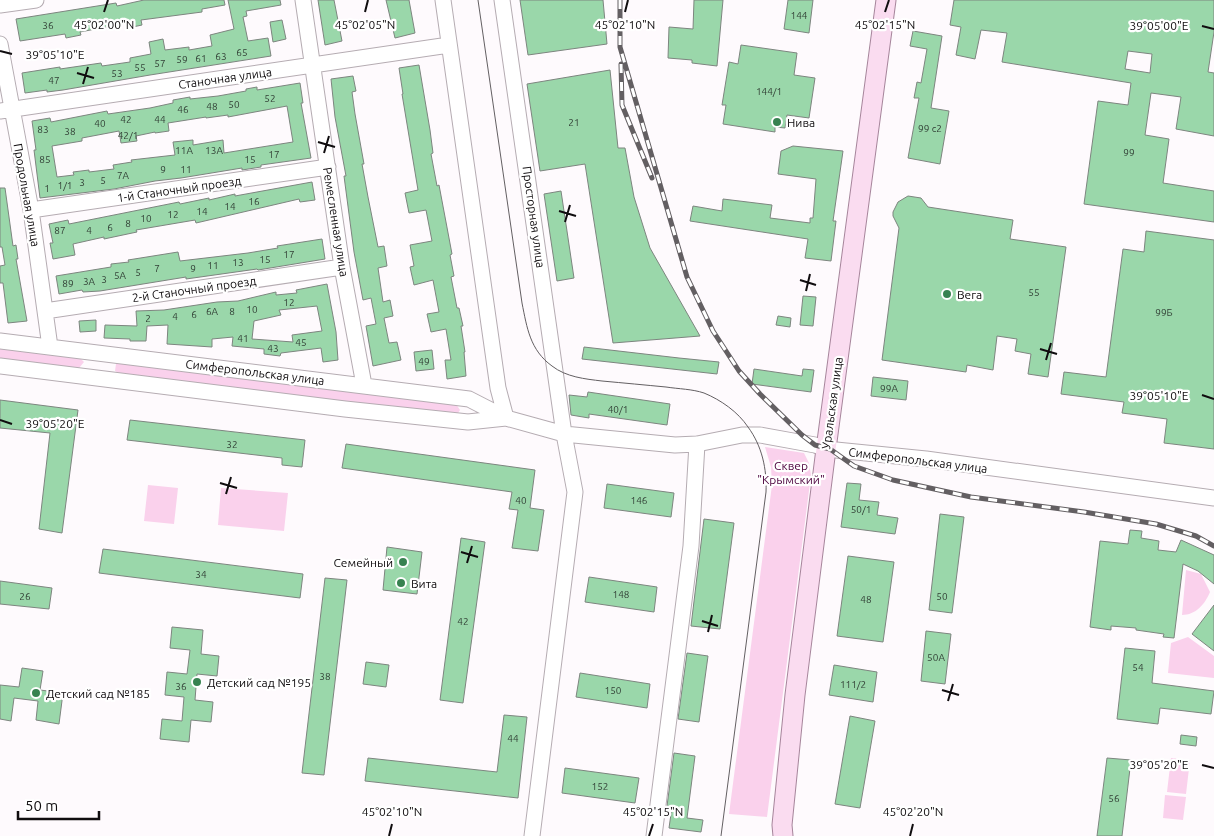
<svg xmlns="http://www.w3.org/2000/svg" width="1214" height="836" font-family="Ubuntu,sans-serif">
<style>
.green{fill:#fad1ec}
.building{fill:#9ad7aa;stroke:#7d857f;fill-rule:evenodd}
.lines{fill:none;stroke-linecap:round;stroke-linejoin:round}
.minor-casing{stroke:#b5acb2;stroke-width:17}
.major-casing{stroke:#a6859b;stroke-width:21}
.minor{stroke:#fff;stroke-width:15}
.major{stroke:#fadcf0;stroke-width:19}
.tram{stroke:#635f62;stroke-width:1}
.rail-casing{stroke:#635f62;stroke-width:5}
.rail{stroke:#fff;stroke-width:3;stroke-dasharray:9;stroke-linecap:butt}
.ticks{fill:none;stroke:#100d0f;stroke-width:2}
.poi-dot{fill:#378250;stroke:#fff;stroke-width:2}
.labels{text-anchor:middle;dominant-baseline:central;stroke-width:4.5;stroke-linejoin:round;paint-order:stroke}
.number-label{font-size:10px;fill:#324036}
.street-label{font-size:12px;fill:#100d0f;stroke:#fff}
.poi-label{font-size:12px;fill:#100d0f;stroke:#fff;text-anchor:start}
.park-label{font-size:12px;fill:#4c043e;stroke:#fff}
.ticks-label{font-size:12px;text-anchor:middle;fill:#100d0f;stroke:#fff;stroke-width:4.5;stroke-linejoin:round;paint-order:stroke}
</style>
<rect width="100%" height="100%" fill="#fefafd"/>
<path class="green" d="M0,348L80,358L84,362L79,368L0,359Z
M121,363L456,404L460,410L456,416L121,374L115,371L116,364Z
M765,447L804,453L809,463L811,475L767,817L729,814L772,485L771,467Z
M148,485L178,488L174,524L144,521Z
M221,488L288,493L284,531L218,525Z
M1186,570L1201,574L1210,592C1205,604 1196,615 1182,615Z
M1188,637L1214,656V678L1168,673L1171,643Z
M1171,758L1190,760L1186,794L1167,792Z
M1165,795L1186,797L1183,820L1163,818Z"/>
<path class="building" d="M144,0H224L225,5L202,9V12L141,20L142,25L128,28L127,23L80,32L81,35L66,38L65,34L20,41L16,19L116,3L117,6Z
M228,0H280L281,5L246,11L247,16L243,17L248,41L268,38L271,56L150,75L63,90L47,92V90L25,93L22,73L60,67V69L101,63L102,66L130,62V58L151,54L149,42L163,39L165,50L189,47V50L212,46L210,35L234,29Z
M318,0H334L342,41L325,45Z
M386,0H409L415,33L395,38Z
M520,0H603L607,44L528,55Z
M694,0H723L717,66L692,63V60L668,58L669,27L693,29Z
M788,0H813L809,33L784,29Z
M954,0H1214V32L1208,72L1214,73V136L1176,129L1181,97L1151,93L1145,135L1169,139L1163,183L1214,191V222L1084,204L1098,101L1128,105L1131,83L1002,62L1007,33L981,30L975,59L956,55L961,27L950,25ZM1128,51L1152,54L1150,73L1125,69Z
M282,20L286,39L273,42L270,22Z
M913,31L942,36L931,108L949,111L940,164L908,158L919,98H914L917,82L921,83L927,49L910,46Z
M741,45L797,53L794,75L815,78L809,118L787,115L785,128L775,127V132L723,124L726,105H722L729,62L738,64Z
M419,65L430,130L433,153L431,154L437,186L439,185L452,254L450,255L454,276L451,277L457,308H459L463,326H461L465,352H464L466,376L447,379L445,360H451L446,329L431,332L427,314L439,312L433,280L414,285L410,267L414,266L410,245L432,241L426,210L409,213L405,193L418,190L402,94H403L399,68Z
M610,70L618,148H625L634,197L650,248L700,336L613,343L585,164L540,171L527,84Z
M353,76L356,91L352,92L355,114L364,164H362L368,197L378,247L384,246L387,266L378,268L383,302L390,300L393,316L384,318L389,343L397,342L401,360L373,366L366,326L376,324L371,298L363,300L354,252L344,176H346L335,117L331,79Z
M300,83L303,103H301L311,158L261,165V167L242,170V168L181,178L155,181L114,189L40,198L34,150H36L32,121L50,118L51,122L107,111L108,114L150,108L173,103V100L190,97V99L218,96L246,91V89L257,87V90ZM287,106L293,142L224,153L223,140L193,145V140L173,142L175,155L131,160L132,162L113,165L114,169L89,172V170L73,172L74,175L57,177L52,146L82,141V138L119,131L121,143L137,141L136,136L155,132V133L169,131L168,123L206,117V118L228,115V117Z
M793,146L843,151L833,221H836L831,261L805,258L808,239L690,221L693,206L722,211L723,199L772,205L770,218L810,223V218H813L816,179L778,174L781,151Z
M312,182L315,200L300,202L299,199L196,223L195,220L136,230L137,232L104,239V237L73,244L75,255L53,259L50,243H53L49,224L68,220L69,224L179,202L180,204L209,198V200L235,194V196Z
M0,188H5L13,246L16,245L18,259H16L27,321L8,323L3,283H0V266L5,265L2,247H0Z
M561,191L574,278L557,281L544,194Z
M908,196L921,198L928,207L1013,220L1010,239L1066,247L1048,377L1028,374L1031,354L1015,351L1017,339L997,336L993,370L967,365L966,372L882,360L899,228L893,216V212L898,202Z
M1146,231L1214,240V449L1164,443L1167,419L1122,413L1124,402L1061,394L1064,372L1106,377L1123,249L1144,252Z
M322,239L325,259L258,270L257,269L186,279V277L100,291L83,292L82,290L59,294L56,276L111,267V264L129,262L128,260L178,252L180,261L248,253L278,248L277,246Z
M327,284L336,332L338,360L323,362L321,348L281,353L280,356L264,354V349L232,346L233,337L212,339V347L167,344L168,325L147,326L146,341H130V339L104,338L105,325L137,326L136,311L164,310L217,302L238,301L276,292V295L297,293L296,290ZM317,306L322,331L292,335L293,342L252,339L254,321L281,315L279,310Z
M803,296L816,297L813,326L800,325Z
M778,316L791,318L790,327L776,325Z
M96,320V331L80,332L79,321Z
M584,347L679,358L719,362L717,374L582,359Z
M432,350L434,369L416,371L414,352Z
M754,369L802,376L803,369L814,370L811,392L752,384Z
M873,377L908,381L906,400L871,396Z
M588,392L670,404L667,425L589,414V418L571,415L569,395L587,397Z
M0,400L78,410L62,533L39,529L50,433L0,428Z
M130,420L305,440L302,467L282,465V458L127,440Z
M346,444L535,470L530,508L544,510L538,551L512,548L518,510L509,509L512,492L342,468Z
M847,483L861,484L859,500L879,502L877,515L898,518L895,534L841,527Z
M607,484L674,493L671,517L604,508Z
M940,514L964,517L952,613L929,610Z
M704,519L734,523L720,629L691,626Z
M1130,530L1142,531L1141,538L1159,541L1158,550L1176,552L1181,540L1214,555V584L1198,571L1183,564L1174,638L1163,637L1164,634L1136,630V628L1111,626V630L1090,627L1100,541L1128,544Z
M461,538L485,542L463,703L440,700Z
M387,547L422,552L417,594L383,590Z
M103,549L303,574L300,598L99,573Z
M848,556L894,562L883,642L837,636Z
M589,577L657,587L654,612L585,602Z
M325,578L347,580L324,775L302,773Z
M0,581L52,588L49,609L0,604Z
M1214,605V651L1192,634Z
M172,627L203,630L201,654L219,656L217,676L197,674L195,700L213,702L211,722L191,720L189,742L160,739L162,719L182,721L184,697L165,695L167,672L187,674L190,650L170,648Z
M926,631L951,634L945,684L921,681Z
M1125,648L1155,651L1152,683L1214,691L1211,714L1160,708L1158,724L1117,719Z
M687,653L708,656L699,722L678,719Z
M366,662L389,665L386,687L363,684Z
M834,665L877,672L873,702L829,695Z
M22,668L43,671L40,690L63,693L59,724L36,720L38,701L14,698L11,721L0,719V685L19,687Z
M580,673L650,684L647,708L576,697Z
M504,715L527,717L518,798L365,781L368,758L497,772Z
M850,716L875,721L860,808L835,804Z
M1181,735L1197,737L1196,746L1180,744Z
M674,753L695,756L687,818L703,820L701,832L669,828L672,807L667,806Z
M1107,758L1131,760L1122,836H1097Z
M565,768L639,778L635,803L562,793Z"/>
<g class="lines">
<g class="minor-casing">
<path id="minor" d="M303,0L342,267L364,385
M443,0L498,388L506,418
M502,0L564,434L575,492L532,836
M0,5L36,0
M0,44L31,210L50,347
M0,111L449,45
M31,210L328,167
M45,311L342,267
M0,341L469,399L506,418L564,434L675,445L697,444L742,435H760L815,445L826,449L926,459L1214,498
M0,366L345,409L468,422L506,418
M654,836L691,546L697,444"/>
</g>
<g class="major-casing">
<path id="major" d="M783,836L782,825L795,695L826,449L886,0"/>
</g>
<use href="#minor" class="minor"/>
<use href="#major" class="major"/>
<path class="tram" d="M478,0L522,303C527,328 530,350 552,366C566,377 585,379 602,381C624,383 645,385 666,387C679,389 692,389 704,393C721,400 738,412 748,427C762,446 767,469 766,492L721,836"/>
<g class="rail-casing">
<path id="rail" d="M620,0V47L687,277L713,331L739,371L760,394L802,435L815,445L830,449L854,466L893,480L971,497L1084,512L1156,524L1196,536L1214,546
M621,64L622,105L652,178"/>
</g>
<use href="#rail" class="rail"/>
</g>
<path class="ticks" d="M104,12L108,0M365,12L368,0M625,12L628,0M885,12L889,0M1202,26L1214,29M0,51L12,54M77,73L94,78M83,84L88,67M318,142L335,147M324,153L329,136M559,211L576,216M565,222L570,205M800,280L816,285M806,291L810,274M1040,349L1057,354M1046,360L1051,343M1202,395L1214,399M0,420L12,424M220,483L237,488M226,494L231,477M461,552L478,557M467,563L472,546M702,621L718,626M708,632L712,615M942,690L959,695M948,701L953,684M1202,765L1214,768M389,836L392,824M649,836L653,824M910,836L913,824"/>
<g class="poi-dot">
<circle cx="777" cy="122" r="5"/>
<circle cx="947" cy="294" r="5"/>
<circle cx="403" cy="562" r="5"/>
<circle cx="401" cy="583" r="5"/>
<circle cx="197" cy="682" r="5"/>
<circle cx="36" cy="693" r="5"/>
</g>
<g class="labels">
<g class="number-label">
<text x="799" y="15">144</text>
<text x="48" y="25">36</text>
<text x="242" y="52">65</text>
<text x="221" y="56">63</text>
<text x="201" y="58">61</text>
<text x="182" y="59">59</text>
<text x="160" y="63">57</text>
<text x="140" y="67">55</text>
<text x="117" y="73">53</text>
<text x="54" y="80">47</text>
<text x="769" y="91">144/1</text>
<text x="270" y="98">52</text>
<text x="234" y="104">50</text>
<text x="212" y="106">48</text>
<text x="183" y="109">46</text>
<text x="126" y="119">42</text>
<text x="160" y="119">44</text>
<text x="574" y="122">21</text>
<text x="100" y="123">40</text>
<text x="930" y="128">99 с2</text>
<text x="43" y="129">83</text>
<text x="70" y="131">38</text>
<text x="128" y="135">42/1</text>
<text x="184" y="150">11А</text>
<text x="214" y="150">13А</text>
<text x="1129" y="152">99</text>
<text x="274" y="154">17</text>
<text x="45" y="159">85</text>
<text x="250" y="159">15</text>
<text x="163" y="169">9</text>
<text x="186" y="169">11</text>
<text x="123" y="175">7А</text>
<text x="103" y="180">5</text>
<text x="82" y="182">3</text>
<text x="65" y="185">1/1</text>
<text x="47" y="188">1</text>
<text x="254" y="201">16</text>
<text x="230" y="206">14</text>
<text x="202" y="211">14</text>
<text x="173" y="214">12</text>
<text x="146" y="218">10</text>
<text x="128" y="223">8</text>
<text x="110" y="227">6</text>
<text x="60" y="230">87</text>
<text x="89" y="230">4</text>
<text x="289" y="254">17</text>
<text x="265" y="259">15</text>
<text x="238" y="262">13</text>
<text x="213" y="265">11</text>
<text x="157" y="268">7</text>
<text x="193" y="268">9</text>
<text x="138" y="272">5</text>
<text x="120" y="275">5А</text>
<text x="104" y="279">3</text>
<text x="89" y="281">3А</text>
<text x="68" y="283">89</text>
<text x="1034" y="292">55</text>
<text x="289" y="302">12</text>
<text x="252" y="309">10</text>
<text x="212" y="311">6А</text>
<text x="232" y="311">8</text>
<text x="1164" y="312">99Б</text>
<text x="194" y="314">6</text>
<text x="175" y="316">4</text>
<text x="148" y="318">2</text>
<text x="243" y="338">41</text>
<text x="301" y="342">45</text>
<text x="273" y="348">43</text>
<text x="424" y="361">49</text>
<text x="889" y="388">99А</text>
<text x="618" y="409">40/1</text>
<text x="232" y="444">32</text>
<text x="521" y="500">40</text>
<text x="639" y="500">146</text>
<text x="861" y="509">50/1</text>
<text x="201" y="574">34</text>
<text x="621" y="594">148</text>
<text x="25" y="596">26</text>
<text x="942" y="596">50</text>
<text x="866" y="599">48</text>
<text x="463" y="621">42</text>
<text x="936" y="657">50А</text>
<text x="1138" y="667">54</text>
<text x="325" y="676">38</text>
<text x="853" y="684">111/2</text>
<text x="181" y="686">36</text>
<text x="613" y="690">150</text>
<text x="513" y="738">44</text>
<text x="600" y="786">152</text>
<text x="1114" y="798">56</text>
</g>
<g class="street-label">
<text transform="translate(225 78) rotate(-8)">Станочная улица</text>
<text transform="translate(179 189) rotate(-8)">1-й Станочный проезд</text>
<text transform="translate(27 195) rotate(80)">Продольная улица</text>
<text transform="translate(534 217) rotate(82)">Просторная улица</text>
<text transform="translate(336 222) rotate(81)">Ремесленная улица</text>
<text transform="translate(194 289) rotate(-8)">2-й Станочный проезд</text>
<text transform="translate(255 372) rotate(7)">Симферопольская улица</text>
<text transform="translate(832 403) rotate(-82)">Уральская улица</text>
<text transform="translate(918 460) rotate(7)">Симферопольская улица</text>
</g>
<g class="poi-label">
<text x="787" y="122">Нива</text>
<text x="957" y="294">Вега</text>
<text x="393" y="562" text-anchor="end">Семейный</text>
<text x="411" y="583">Вита</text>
<text x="207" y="682">Детский сад №195</text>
<text x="46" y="693">Детский сад №185</text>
</g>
<g class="park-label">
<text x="791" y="465">Сквер<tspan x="791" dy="14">"Крымский"</tspan></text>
</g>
</g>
<g class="ticks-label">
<text x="104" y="29">45°02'00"N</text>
<text x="365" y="29">45°02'05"N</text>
<text x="625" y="29">45°02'10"N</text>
<text x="885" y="29">45°02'15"N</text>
<text x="1159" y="30">39°05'00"E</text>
<text x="55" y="59">39°05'10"E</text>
<text x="1159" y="400">39°05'10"E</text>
<text x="55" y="428">39°05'20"E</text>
<text x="1159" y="769">39°05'20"E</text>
<text x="392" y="816">45°02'10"N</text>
<text x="653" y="816">45°02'15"N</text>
<text x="913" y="816">45°02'20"N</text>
</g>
<path d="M18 811v8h81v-8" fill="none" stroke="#100d0f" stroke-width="2.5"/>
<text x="25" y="811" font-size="15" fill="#100d0f" stroke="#ffffff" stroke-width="4" paint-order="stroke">50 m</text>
</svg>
